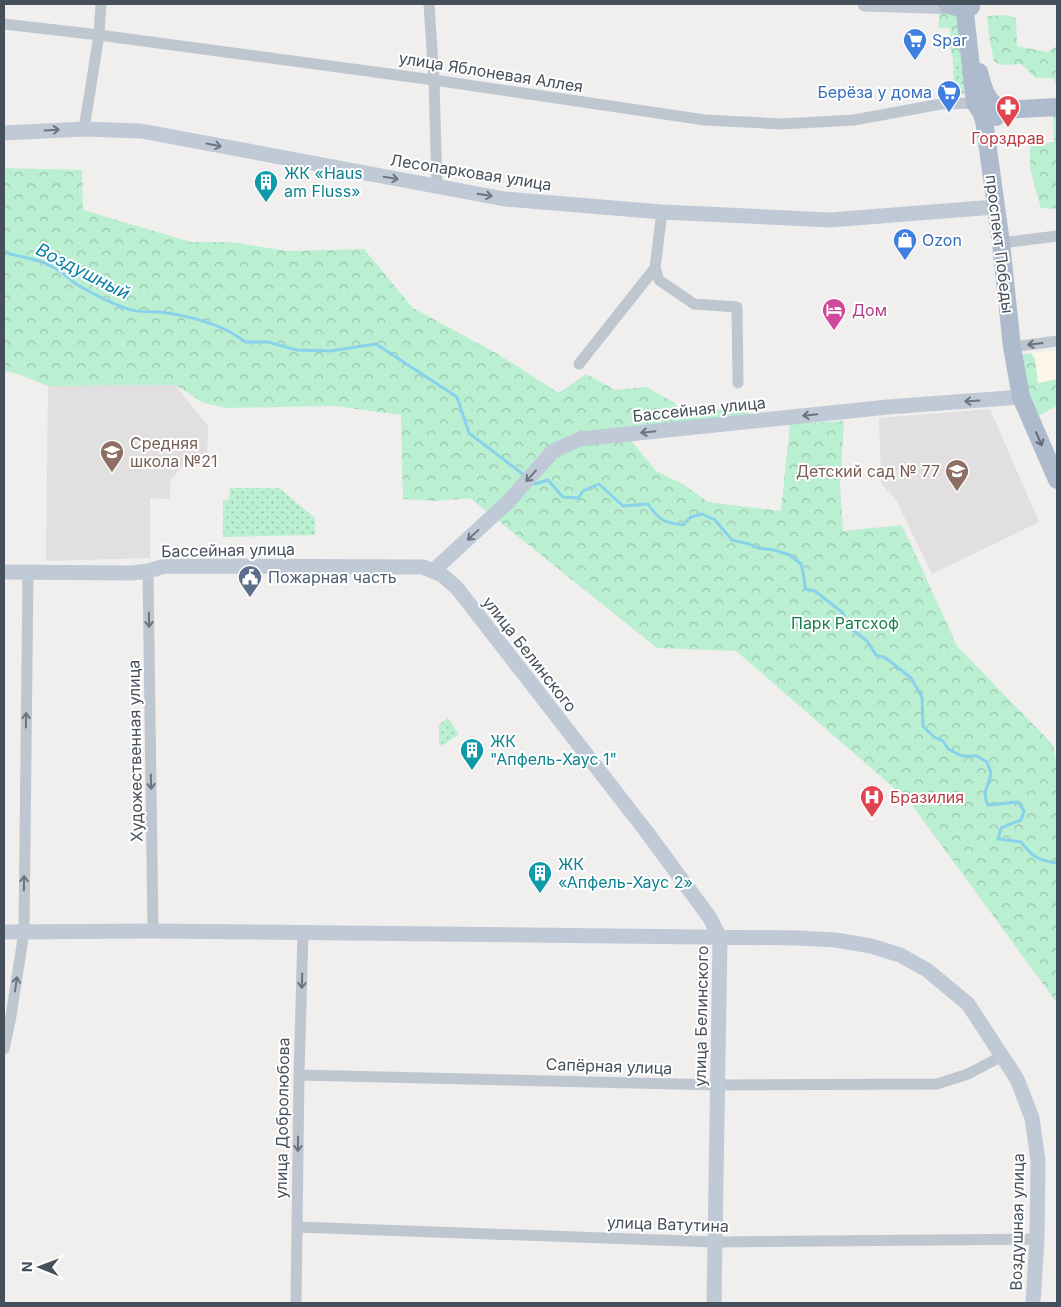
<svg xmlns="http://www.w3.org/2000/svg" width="1061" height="1307" font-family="Inter,sans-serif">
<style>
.commercial{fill:#fcf7e6}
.education{fill:#e2dfe0}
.grass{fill:url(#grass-dots)}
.forest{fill:url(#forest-crowns)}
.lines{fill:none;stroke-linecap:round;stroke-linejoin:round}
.stream{stroke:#88d2ec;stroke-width:3}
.street{stroke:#bec7d0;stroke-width:11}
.secondary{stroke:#c0cad7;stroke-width:15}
.primary{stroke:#adbbcd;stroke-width:18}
.oneway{stroke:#6b7580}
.oneway2{stroke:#6a747e}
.oneway3{stroke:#606b78}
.labels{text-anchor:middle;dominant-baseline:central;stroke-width:4;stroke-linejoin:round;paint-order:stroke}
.shop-label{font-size:16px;fill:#366cbe;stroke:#fff;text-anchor:start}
.street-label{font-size:16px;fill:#46505b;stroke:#fff}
.health-label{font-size:16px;fill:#be3a42;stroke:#fff}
.culture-label{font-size:16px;fill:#0d838f;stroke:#fff;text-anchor:start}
.hotel-label{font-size:16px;fill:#b23c85;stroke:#fff;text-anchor:start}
.education-label{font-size:16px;fill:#785e54;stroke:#fff;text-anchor:start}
.service-label{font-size:16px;fill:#4e5e75;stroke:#fff;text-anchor:start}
.park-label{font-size:16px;fill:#167d4f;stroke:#fff}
.water-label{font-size:18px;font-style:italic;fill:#0b7fa9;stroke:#fff}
</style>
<defs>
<pattern id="grass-dots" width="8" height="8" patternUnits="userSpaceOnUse" patternTransform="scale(1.25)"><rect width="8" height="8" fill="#bbefd2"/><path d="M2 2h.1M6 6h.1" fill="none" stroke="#9ac4ad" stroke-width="1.8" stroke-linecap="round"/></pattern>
<pattern id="forest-crowns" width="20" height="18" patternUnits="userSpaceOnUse" patternTransform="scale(1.25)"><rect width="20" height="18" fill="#bbefd2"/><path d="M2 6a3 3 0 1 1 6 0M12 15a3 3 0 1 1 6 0" fill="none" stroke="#9ac4ad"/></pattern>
</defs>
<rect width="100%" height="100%" fill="#f1eeee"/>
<path class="commercial" d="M1057,350V406L1046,412L1017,355Z"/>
<path class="education" d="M175,385L208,426L207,467L185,464L171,479L169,499L150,498V558L46,561L48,386Z
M990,409L1039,522L932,574L896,500L881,483L879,418Z"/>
<path class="grass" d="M953,60L962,61L965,93L960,96H951L949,91L954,89Z
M230,488H279L315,518V535L223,537V501L229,500Z
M448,718L459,734L442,746L439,742V725Z"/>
<path class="forest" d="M957,11L962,61L953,60L950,48V28H938L940,12Z
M1006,15L1016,18L1017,46L1047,52L1057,46V87L1053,78H1036L1021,64L1000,65L994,61L990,42L987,16Z
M1057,111V211V209L1041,208L1030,169V145L1054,142L1053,112Z
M4,168L82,170L83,210L191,242H231L288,251L364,249L413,308L496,353L559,393L586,374L615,390L646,387L675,403L682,415L695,412L750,407L747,417L628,437L656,471L683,484L708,502L781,511L790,424L844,421L840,487L843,531L902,525L957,646L1053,745L1057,766V1003L909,801L736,651L657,648L470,498L436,501L403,499L401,415L334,406L227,408L204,403L175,385L48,386L18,374L4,371V337L6,328L4,325Z
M1031,353L1035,359L1038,383L1057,379V406L1034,418L1017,355Z"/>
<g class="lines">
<path class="stream" d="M4,252C21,258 35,257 51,266C60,270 68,278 76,284C93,294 110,303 128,309C137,313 149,311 159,312C186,315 224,324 245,342H268L297,350L330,351L376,344L457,397L469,433L524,475
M531,481L535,484L548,480L563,497L578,498L583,491L599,484L623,506L648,504C659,520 664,523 683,525L691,517L702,514L715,520L732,540L749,544L758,548L774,550L790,555L801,564L804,577L805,589L815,591L843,613L847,625L867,641L876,655L886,658L911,678L922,697L923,726L934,737L943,741L948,749L962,756H977L987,762L991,773C989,787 981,790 988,805L1018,802L1024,811L1021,820L1001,828L998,839L1021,842C1033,857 1037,860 1057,863"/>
<path class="street" d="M429,4L434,80L437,186
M4,24L99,35L434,80L705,120L781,124L854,120L941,104L975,103
M84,129L99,35L101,4
M1001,243L1057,236
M655,268L659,280L694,304L737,307L738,383
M1012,347L1057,341
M579,364L655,268L662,212
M148,571L153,931
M4,1049L11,1016L24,932L28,572
M299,1075L718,1085L937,1084L968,1074L1002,1056
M297,1227L715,1242L1037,1239
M296,1303L299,1075L303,933"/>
<path class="secondary" d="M865,4L956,7
M4,133L84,129L141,131L505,199L662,212L830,220L995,207
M433,571L508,502L553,451L580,439L888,407L1021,397
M4,572L132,573L148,571L165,566L423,567L442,575L457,588L646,831L710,918L720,938L714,1303
M4,932L153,931L798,938L836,940L871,946L900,955L927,970L968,1004L1002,1056L1017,1079L1032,1118L1038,1160L1037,1239L1033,1303"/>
<path class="primary" d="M947,4L956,7H971
M964,4L975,103L981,112L984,120L1001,243L1012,347L1021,397L1057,480
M979,72C983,88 987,104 1004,110
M996,117L1004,110L1057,107"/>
</g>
<defs><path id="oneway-shaft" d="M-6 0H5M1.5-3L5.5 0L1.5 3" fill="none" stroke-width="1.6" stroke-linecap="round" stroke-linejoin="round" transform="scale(1.25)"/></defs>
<g class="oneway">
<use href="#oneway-shaft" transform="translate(52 130) rotate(-3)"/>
<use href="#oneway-shaft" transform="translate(214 145) rotate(11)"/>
<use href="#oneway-shaft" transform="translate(391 178) rotate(10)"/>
<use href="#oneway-shaft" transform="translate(485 195) rotate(10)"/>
<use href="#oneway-shaft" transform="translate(972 401) rotate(176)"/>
<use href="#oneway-shaft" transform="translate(810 415) rotate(174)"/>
<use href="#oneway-shaft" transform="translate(648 432) rotate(174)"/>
<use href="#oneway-shaft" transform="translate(531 476) rotate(132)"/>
<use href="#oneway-shaft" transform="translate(473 535) rotate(137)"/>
</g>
<g class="oneway2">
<use href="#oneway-shaft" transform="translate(1035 344) rotate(173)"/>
<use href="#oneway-shaft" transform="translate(149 620) rotate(89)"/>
<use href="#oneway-shaft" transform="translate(26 720) rotate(-89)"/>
<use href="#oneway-shaft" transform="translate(151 782) rotate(89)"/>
<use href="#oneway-shaft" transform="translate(24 883) rotate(-89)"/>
<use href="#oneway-shaft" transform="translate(302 981) rotate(92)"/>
<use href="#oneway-shaft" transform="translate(16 984) rotate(-82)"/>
<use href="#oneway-shaft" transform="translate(298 1144) rotate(91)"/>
</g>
<use class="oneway3" href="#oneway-shaft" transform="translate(1039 439) rotate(66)"/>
<defs>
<g id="supermarket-pin" transform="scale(1.25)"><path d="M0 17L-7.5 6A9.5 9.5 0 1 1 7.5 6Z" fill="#3f7fe0" stroke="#fff"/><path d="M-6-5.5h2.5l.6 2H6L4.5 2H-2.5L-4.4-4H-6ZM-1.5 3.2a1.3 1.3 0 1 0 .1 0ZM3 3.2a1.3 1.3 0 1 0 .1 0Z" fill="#fff"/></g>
<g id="pharmacy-pin" transform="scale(1.25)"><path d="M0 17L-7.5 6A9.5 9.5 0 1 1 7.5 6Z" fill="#e0444e" stroke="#fff"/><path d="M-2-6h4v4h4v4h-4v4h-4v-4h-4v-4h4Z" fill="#fff"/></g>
<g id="building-pin" transform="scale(1.25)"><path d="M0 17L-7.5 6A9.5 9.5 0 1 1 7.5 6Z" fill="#0f9aa8" stroke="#fff"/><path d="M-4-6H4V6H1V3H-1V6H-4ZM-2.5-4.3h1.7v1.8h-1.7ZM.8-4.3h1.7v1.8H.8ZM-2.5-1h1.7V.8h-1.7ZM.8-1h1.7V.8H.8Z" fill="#fff"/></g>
<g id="shop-pin" transform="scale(1.25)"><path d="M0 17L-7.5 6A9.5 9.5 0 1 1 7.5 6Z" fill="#3f7fe0" stroke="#fff"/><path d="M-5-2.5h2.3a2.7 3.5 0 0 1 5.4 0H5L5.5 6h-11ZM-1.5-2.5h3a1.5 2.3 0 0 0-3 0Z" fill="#fff"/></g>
<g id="hotel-pin" transform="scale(1.25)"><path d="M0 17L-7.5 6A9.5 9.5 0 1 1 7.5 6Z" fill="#d1479c" stroke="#fff"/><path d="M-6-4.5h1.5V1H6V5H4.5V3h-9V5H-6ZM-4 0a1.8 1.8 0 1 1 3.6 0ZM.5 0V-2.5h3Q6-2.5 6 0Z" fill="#fff"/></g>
<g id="school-pin" transform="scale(1.25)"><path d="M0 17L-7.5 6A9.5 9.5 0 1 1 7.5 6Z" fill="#8d6e63" stroke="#fff"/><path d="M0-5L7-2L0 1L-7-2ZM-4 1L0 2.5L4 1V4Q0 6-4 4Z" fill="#fff"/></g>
<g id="civic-pin" transform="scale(1.25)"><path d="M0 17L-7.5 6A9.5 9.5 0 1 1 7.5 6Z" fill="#5c6f8a" stroke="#fff"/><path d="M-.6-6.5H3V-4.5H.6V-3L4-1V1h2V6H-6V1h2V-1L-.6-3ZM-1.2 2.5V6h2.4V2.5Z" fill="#fff"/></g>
<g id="hospital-pin" transform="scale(1.25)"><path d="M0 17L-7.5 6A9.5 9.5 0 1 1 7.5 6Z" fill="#e0444e" stroke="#fff"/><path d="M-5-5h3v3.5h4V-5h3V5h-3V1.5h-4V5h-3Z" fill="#fff"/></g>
</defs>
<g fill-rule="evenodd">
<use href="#supermarket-pin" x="915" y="40"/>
<use href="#supermarket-pin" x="949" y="92"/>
<use href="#pharmacy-pin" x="1008" y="107"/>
<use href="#building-pin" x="266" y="182"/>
<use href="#shop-pin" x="905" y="240"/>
<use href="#hotel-pin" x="834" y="310"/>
<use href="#school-pin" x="112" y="452"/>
<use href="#school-pin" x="957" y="471"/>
<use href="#civic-pin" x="250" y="577"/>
<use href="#building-pin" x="472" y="750"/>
<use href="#hospital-pin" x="872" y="797"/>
<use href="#building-pin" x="540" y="873"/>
</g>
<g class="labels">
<g class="shop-label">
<text x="932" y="40">Spar</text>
<text x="932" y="92" text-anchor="end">Берёза у дома</text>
<text x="922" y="240">Ozon</text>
</g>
<g class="street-label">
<text transform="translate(491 72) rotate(9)">улица Яблоневая Аллея</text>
<text transform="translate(471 172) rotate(9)">Лесопарковая улица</text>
<text transform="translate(1000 244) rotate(83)">проспект Победы</text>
<text transform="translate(699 409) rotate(-6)">Бассейная улица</text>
<text transform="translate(228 550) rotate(-1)">Бассейная улица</text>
<text transform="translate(530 654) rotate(52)">улица Белинского</text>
<text transform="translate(135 751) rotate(-91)">Художественная улица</text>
<text transform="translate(701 1016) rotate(-89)">улица Белинского</text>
<text transform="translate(609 1066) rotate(2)">Сапёрная улица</text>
<text transform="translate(282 1118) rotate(-89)">улица Добролюбова</text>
<text transform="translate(1017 1222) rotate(-89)">Воздушная улица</text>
<text transform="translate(668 1224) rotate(2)">улица Ватутина</text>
</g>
<g class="health-label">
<text x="1008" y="138">Горздрав</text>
<text x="890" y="797" text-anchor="start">Бразилия</text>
</g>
<g class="culture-label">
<text x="284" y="173">ЖК «Haus<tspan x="284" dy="18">am Fluss»</tspan></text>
<text x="490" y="741">ЖК<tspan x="490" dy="18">"Апфель-Хаус 1"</tspan></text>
<text x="558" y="864">ЖК<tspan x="558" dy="18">«Апфель-Хаус 2»</tspan></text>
</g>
<g class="hotel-label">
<text x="852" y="310">Дом</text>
</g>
<g class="education-label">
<text x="130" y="443">Средняя<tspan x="130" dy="18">школа №21</tspan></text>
<text x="940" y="471" text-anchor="end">Детский сад № 77</text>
</g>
<g class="service-label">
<text x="268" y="577">Пожарная часть</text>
</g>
<g class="park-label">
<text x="845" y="623">Парк Ратсхоф</text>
</g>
<g class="water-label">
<text transform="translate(83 271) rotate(27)">Воздушный</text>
</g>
</g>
<rect width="1061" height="1307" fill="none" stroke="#46505b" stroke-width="10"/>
<g transform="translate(40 1267) rotate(271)" stroke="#ffffff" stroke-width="4" paint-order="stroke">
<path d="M0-4L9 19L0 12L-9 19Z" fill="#46505b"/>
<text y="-8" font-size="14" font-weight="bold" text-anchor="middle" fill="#46505b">N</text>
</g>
</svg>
